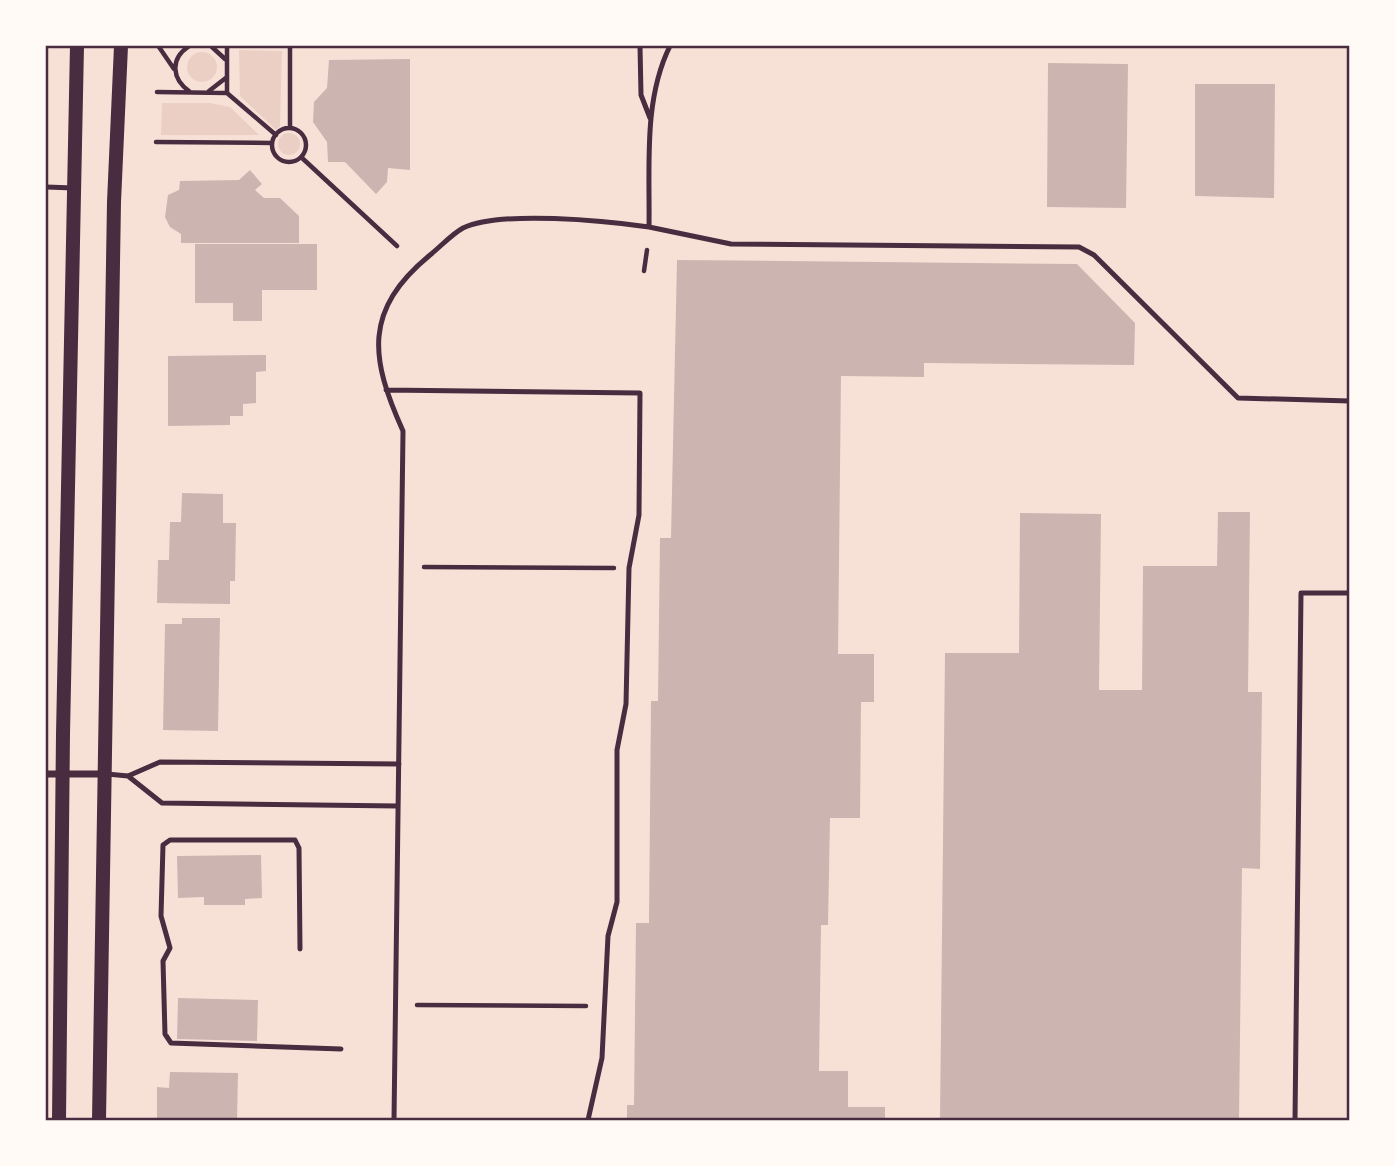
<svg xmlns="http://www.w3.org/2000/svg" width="1395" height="1166" font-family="'Space Grotesk',sans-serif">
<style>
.green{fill:#ebcfc5}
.building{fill:#ccb4b1}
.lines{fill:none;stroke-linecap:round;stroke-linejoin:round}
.path{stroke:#4a2c40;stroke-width:4.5}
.service{stroke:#4a2c40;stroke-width:5}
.minor{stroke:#4a2c40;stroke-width:7}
.secondary{stroke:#4a2c40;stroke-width:14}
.neatline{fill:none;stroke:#4a2c40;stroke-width:2.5}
</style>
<rect width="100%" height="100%" fill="#f7e1d7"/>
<path class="green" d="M239,50L282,51L280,126L276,130L240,96Z
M187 67a15 15 0 1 1 30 0a15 15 0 1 1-30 0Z
M162,103H210L230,107L259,135H161Z
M278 144a11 11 0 1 1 22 0a11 11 0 1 1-22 0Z"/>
<path class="building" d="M410,59V170L388,168L387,182L376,194L345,162H328L327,142L313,122L314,102L327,88L329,60Z
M1048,63L1128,64L1126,208L1047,207Z
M1195,84H1275L1274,198L1195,196Z
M250,170L262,184L255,190L264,198H280L299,216V243H181V234L170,227L165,217L168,195L179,190L180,181L239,180Z
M195,244H317V290H262V321H233V303H195Z
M677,260L1077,264L1135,323L1134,365L924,363V377L841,376L838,654H874V702H861L860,818H830L828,925H821L819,1071H848V1107H885V1120H627V1105H634L636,923H649L651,701H658L660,538H671Z
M266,355V371L256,372V403L243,404V416H230V425L168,426V356Z
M182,493L223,494V523H236L235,581H230V604L157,603L158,560H169L170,522H181Z
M1218,512H1250L1248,692H1262L1260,869L1242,868L1239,1120H940L945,653H1019L1020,513L1101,514L1099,690H1142L1143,566H1217Z
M182,618H220L218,731L163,730L165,624H182Z
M261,855L262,898L245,899V905H204V897L178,898L177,856Z
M178,998L258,1000L257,1041L177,1039Z
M170,1072L238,1073L237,1120H157V1087L169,1088Z"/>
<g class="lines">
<path class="path" d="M159,47L174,69
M188,47C170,59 172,79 189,91
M212,47L225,59
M227,47V93
M209,91L227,77
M157,92L227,93L276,135
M290,128V46
M272 145a17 17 0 1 1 34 0a17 17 0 1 1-34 0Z
M156,142L272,143
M301,157L397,246
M644,271L647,250
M424,567L614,568
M417,1005L586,1006"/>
<path class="service" d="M640,46L641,95L650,118
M46,187L74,188
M649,227L731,244L1079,247L1094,255L1238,398L1350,401
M386,390L640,393L639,515L629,568L626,704L617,750V902L608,936L602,1058L588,1120
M107,774L128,776L160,762L399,764
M128,776L162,803L398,806
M300,949L299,848L295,840H170L163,845L161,916L170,948L163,961L165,1034L171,1043L341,1049
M394,1120L403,431C370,358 363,310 430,255C440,247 452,234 463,228C501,210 607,221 649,227C650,168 643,100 670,46
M1295,1120L1301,593H1350"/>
<path class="minor" d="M46,774H104"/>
<path class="secondary" d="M59,1120L63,734L77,46
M99,1120L114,202L121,46"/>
</g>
<rect width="1395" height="1166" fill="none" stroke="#fffaf5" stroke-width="94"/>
<rect x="47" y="47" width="1301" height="1072" class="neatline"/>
</svg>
